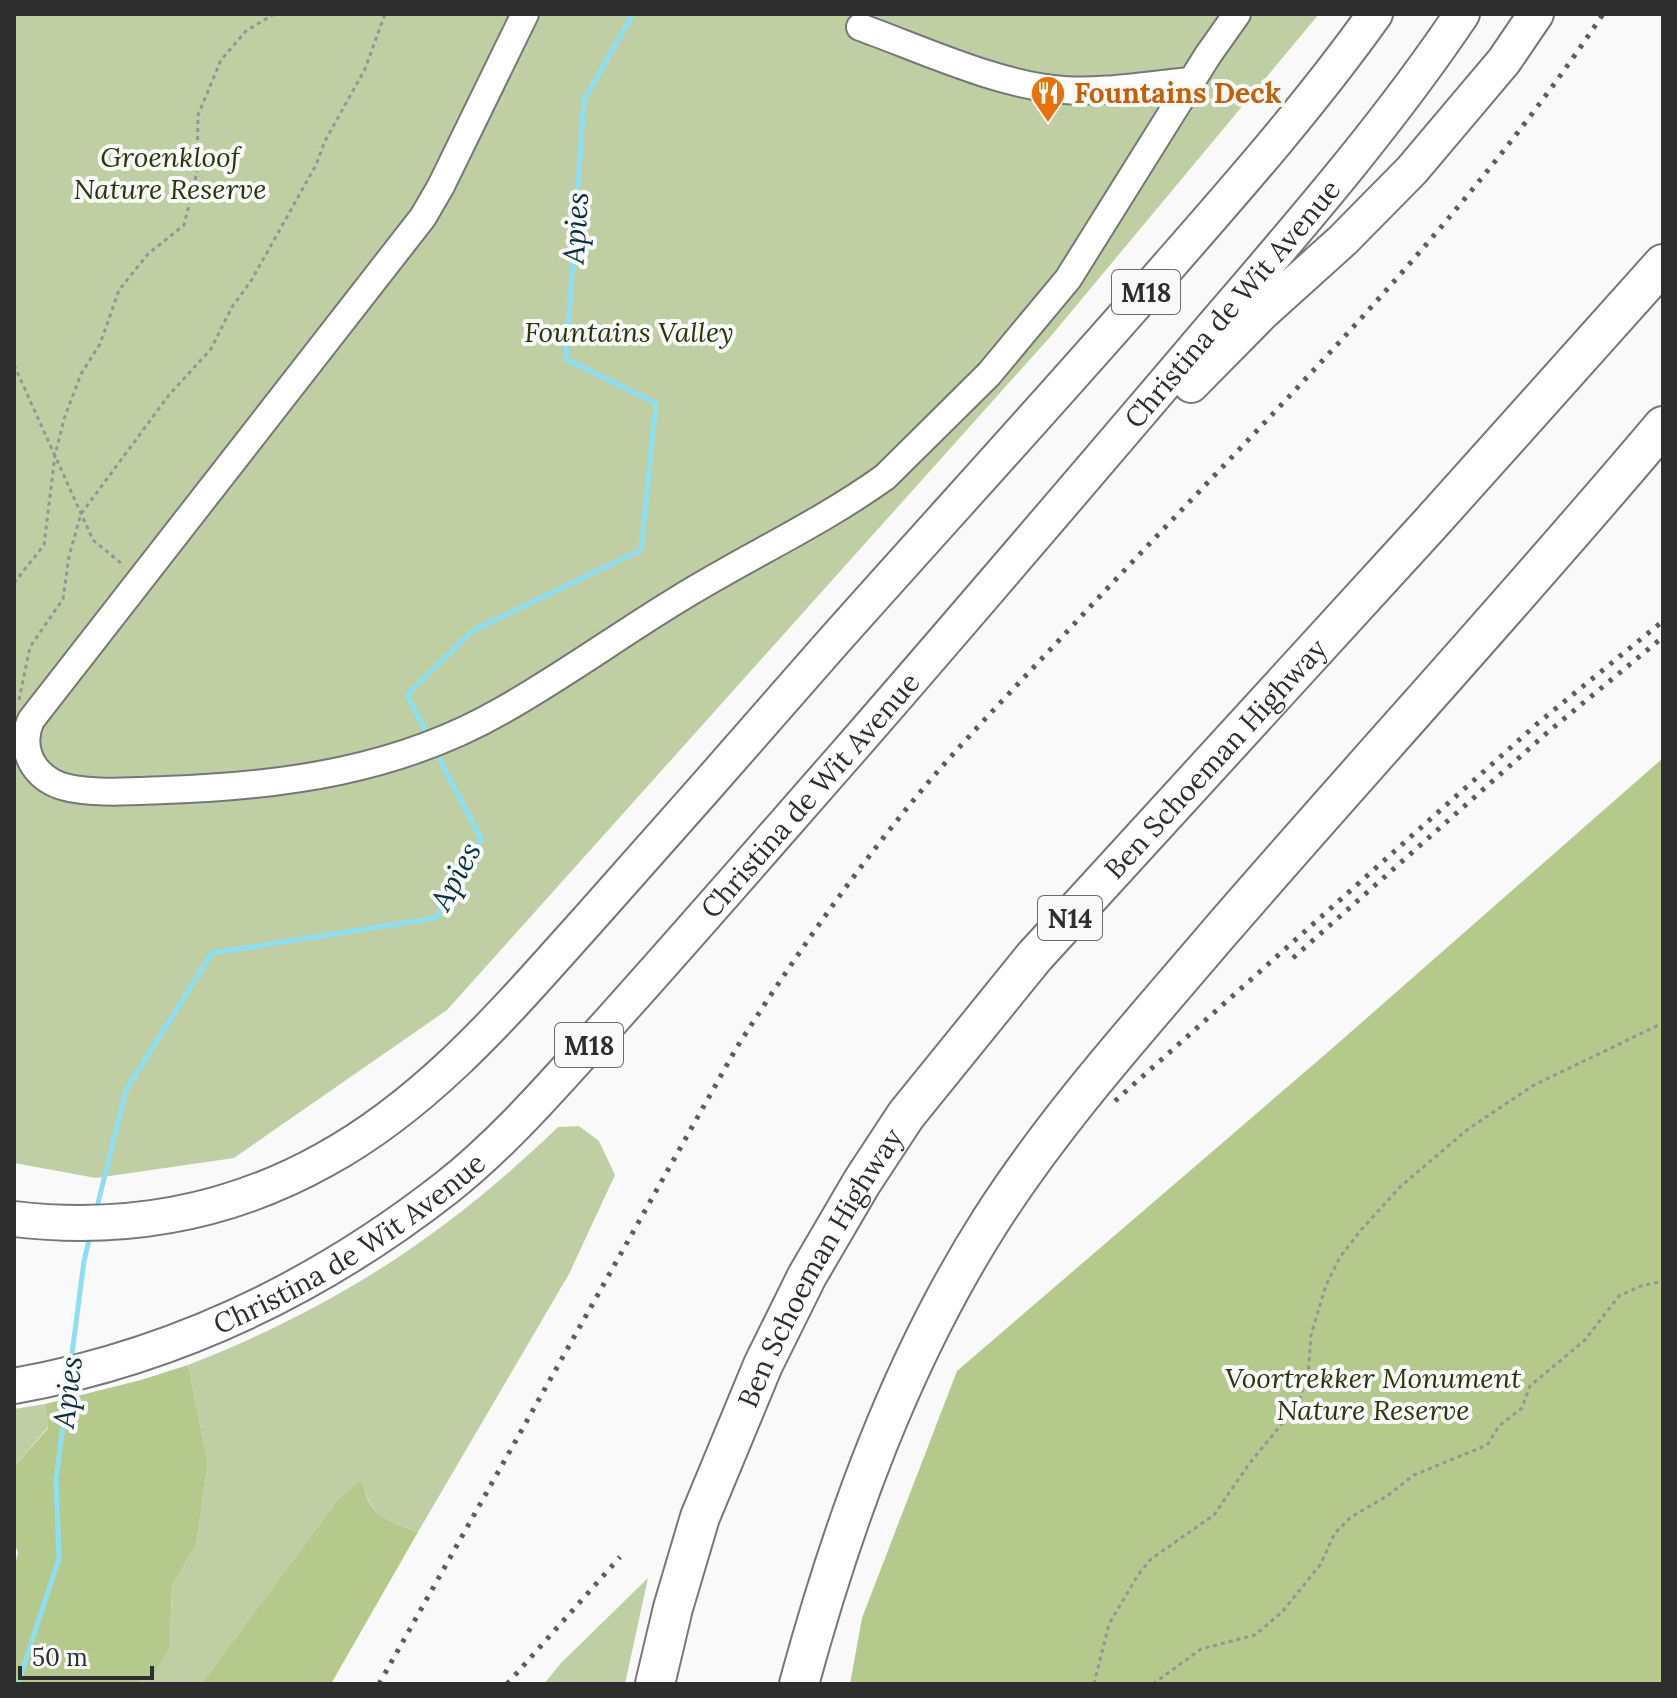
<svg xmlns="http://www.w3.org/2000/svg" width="1677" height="1698" font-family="Lora,serif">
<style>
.green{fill:#c0cfa3}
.forest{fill:#b5c98d}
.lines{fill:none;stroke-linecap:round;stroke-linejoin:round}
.stream{stroke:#8edef2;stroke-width:5}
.minor-casing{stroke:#777778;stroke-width:30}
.major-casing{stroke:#777778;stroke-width:38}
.highway-casing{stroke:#777778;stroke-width:42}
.path{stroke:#959596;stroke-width:3;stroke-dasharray:4 4;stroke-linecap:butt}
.minor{stroke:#fff;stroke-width:26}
.major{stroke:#fff;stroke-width:34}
.highway{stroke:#fff;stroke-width:38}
.rail{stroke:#5d5d5e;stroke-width:5;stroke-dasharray:4 8;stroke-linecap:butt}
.labels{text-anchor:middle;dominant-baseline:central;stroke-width:8;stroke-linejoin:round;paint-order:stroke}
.shield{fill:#f9f9fa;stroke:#6b6b6c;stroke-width:2}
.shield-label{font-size:26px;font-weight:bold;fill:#2e2e2f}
.food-label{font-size:28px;font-weight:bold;fill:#c56008;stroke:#f9f9fa;text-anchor:start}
.park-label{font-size:28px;font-style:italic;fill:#2b370a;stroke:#f9f9fa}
.street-label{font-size:28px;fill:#2e2e2f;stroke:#f9f9fa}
.water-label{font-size:30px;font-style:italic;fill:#09313a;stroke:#f9f9fa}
</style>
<rect width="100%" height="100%" fill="#f9f9fa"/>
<path class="green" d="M14,14H1319L1051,336L447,1010L234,1158L96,1178L14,1163Z
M579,1126L599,1141L615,1175L569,1274L418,1532C377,1516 377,1521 360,1481L339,1498L201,1684H134L170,1647L172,1586L196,1545L208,1464L188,1365C334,1308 445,1236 558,1127Z
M45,1404L48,1427L14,1467V1409Z
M648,1578L625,1684H544L561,1663Z"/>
<path class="forest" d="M1663,758V1684H850L862,1618L957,1371L1328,1052Z
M188,1365L208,1464L196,1545L172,1586L170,1647L156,1671L134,1684H14V1568L18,1553L14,1542V1467L48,1428L45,1404L141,1380Z
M361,1480C372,1519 382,1518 418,1532L331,1684H201L339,1498Z"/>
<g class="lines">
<path class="stream" d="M428,736L407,695L472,631L641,550L656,403L566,359L584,100L633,14
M96,1211L126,1090L212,953L436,918L481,839L436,752
M71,1361L84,1261L90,1236
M18,1684L59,1558L56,1480L68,1386"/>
<g class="minor-casing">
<path id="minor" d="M525,14L441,186L423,217L31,720C20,744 29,769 52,782C77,796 136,791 165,790C284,786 399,770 503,710C563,676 618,636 677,600C746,557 818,525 885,477L989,374L1068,279L1208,55L1237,14
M860,27C921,49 1000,86 1064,90C1104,93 1152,84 1192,81"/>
</g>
<g class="major-casing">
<g id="major">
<path d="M1191,385L1261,314L1343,240L1412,170L1504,61L1536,14"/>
<path d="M14,1219C124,1232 227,1214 324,1160C430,1102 508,1009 588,920C670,828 751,736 832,643C945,516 1060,391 1172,262C1242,182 1313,101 1375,14"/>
<path id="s1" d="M14,1386C174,1357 318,1288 446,1188C507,1140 559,1078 611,1021C691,932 769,842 848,752C964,619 1079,484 1194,349C1287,240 1382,133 1462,14"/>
</g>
</g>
<g class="highway-casing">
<g id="highway">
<path id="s2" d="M655,1684L673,1608L700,1517L763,1365L807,1276L862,1182L906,1115L1034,957L1431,523L1663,264"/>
<path d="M799,1684C843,1523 901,1361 991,1220C1057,1117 1139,1027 1218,934C1365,764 1518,598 1663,426"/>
</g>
</g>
<path class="path" d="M14,365L93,540L121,563L122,567
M14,583L44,545L55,455L65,416L81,374L100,344L119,290L148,254L184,225L197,172L198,115L221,60L246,31L274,14
M19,700L30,647L63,599L69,556L81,514L169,395L211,349L232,307L251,281L316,165L325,141L365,69L385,14
M1094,1684L1109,1624L1138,1575L1151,1559L1214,1515L1249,1464L1298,1404L1308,1375L1311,1335L1326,1285L1340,1257L1361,1230L1400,1187L1468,1129L1534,1085L1663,1023
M1153,1684L1201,1649L1255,1635L1282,1612L1320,1565L1335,1533L1351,1517L1387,1496L1414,1475L1487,1445L1499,1426L1522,1408L1530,1386L1585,1340L1619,1296L1641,1286L1663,1281"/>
<use href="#minor" class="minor"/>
<use href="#major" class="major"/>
<use href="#highway" class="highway"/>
<path class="rail" d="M1293,958L1548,732L1663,637
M1115,1101L1538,723L1663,621
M379,1684L737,1047C797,953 860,863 932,778C978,725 1027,675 1075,623C1257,427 1454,238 1603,14
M507,1684L620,1557"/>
</g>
<defs>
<g id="restaurant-pin" transform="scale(1.8)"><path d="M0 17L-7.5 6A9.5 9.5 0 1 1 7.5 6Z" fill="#e8710a" stroke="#f9f9fa"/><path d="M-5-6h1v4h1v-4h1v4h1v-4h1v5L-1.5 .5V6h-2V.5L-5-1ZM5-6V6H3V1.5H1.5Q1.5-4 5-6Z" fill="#fff"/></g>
</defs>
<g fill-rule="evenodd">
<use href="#restaurant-pin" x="1048" y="93"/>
</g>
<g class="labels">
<g class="shield">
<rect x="1112" y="270" width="68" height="44" rx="6"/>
<rect x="1038" y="896" width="64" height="44" rx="6"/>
<rect x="555" y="1023" width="68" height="44" rx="6"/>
</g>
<g class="shield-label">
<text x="1146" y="292">M18</text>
<text x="1070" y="918">N14</text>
<text x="589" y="1045">M18</text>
</g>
<g class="food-label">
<text x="1074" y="93">Fountains Deck</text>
</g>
<g class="park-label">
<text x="170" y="157">Groenkloof<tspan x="170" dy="32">Nature Reserve</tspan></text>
<text x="629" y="332">Fountains Valley</text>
<text x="1373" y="1378">Voortrekker Monument<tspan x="1373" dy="32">Nature Reserve</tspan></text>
</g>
<g class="street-label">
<text stroke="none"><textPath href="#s1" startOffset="1664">Christina de Wit Avenue</textPath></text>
<text stroke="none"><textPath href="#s2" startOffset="1098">Ben Schoeman Highway</textPath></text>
<text stroke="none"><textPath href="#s1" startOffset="1016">Christina de Wit Avenue</textPath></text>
<text stroke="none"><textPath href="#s1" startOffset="368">Christina de Wit Avenue</textPath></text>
<text stroke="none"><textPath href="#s2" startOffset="450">Ben Schoeman Highway</textPath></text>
</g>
<g class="water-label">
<text transform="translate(575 228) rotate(-86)">Apies</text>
<text transform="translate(455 876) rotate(-62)">Apies</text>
<text transform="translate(67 1392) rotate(-83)">Apies</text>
</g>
</g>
<rect width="1677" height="1698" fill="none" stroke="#2e2e2f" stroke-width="32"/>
<path d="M20 1666v12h132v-12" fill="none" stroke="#2e2e2f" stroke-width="4"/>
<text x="32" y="1666" font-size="24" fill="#2e2e2f" stroke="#f9f9fa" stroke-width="6" paint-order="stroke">50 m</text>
</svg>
